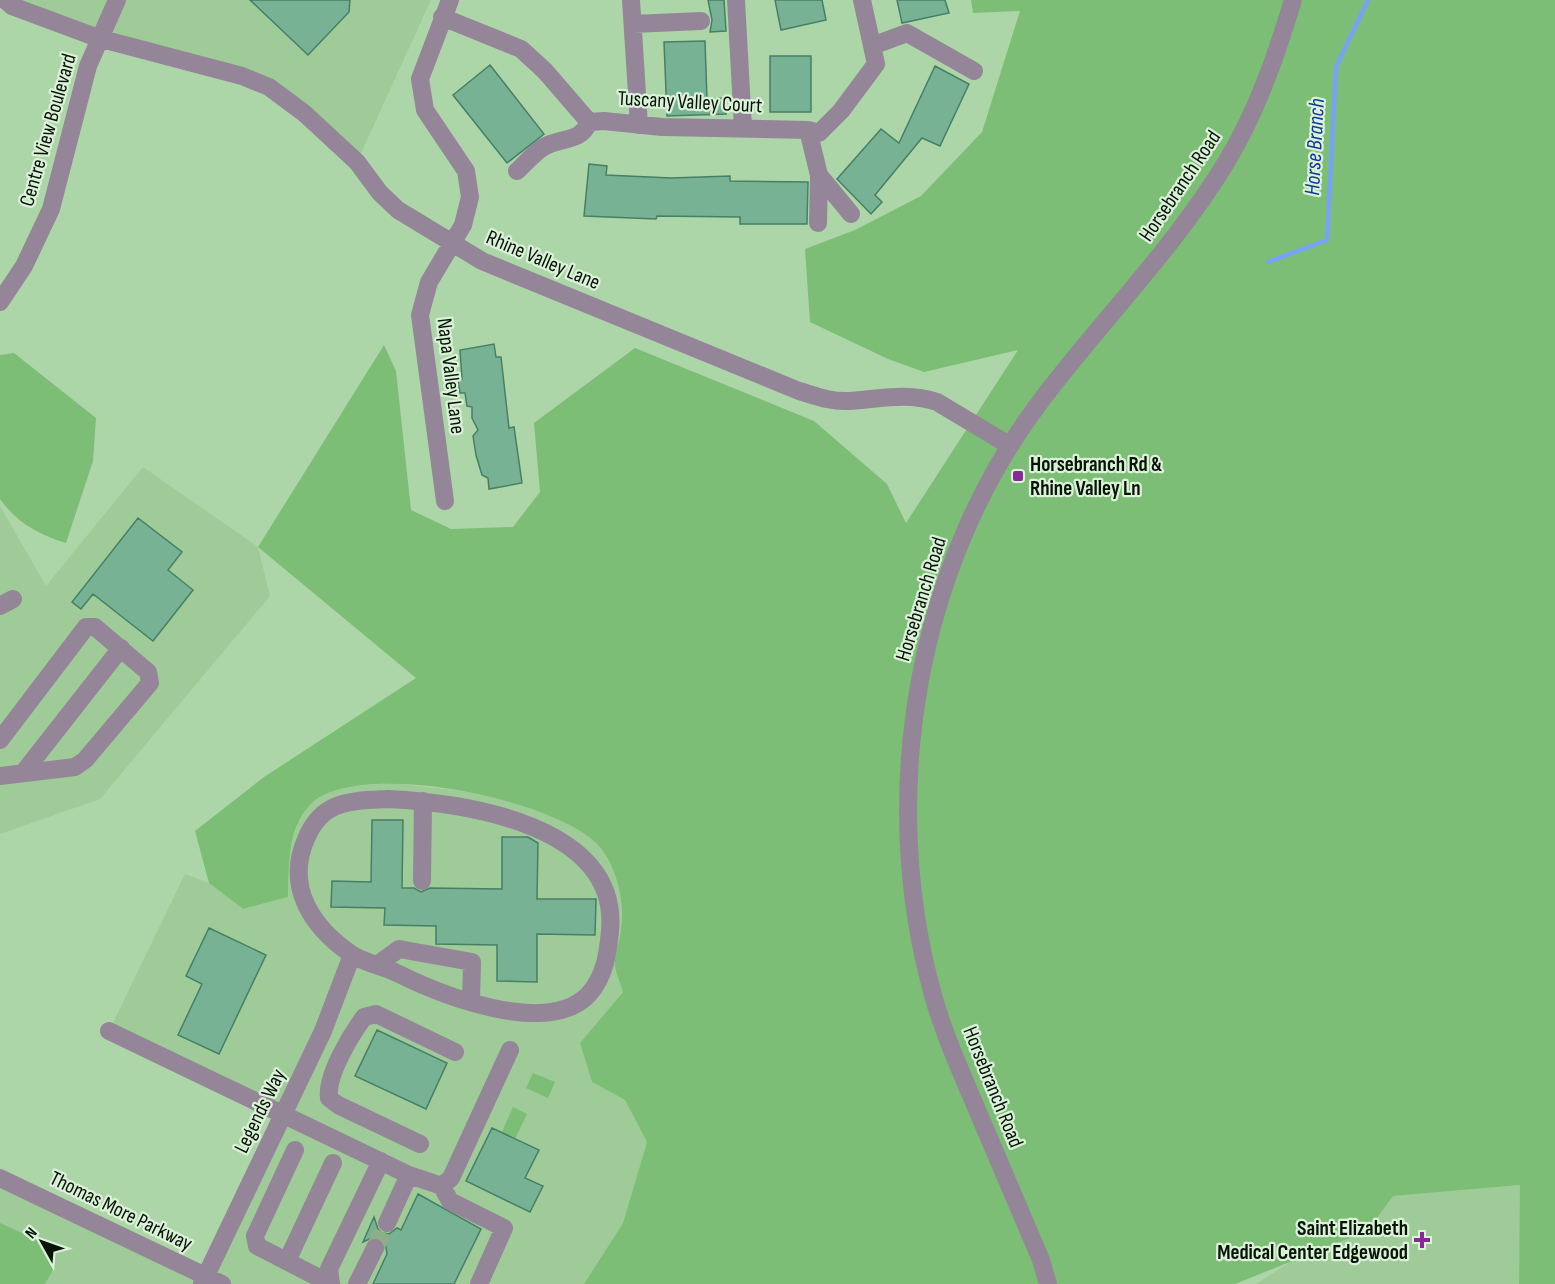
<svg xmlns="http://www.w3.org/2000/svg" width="1555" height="1284" font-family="'Sofia Sans Condensed',sans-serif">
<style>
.built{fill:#9ecb98}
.green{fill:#7cbe75}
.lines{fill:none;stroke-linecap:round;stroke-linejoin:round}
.stream{stroke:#77a3f5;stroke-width:4.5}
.building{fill:#77b295;stroke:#458064;stroke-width:1.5}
.minor-tunnel{stroke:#8caf87;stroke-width:18;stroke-dasharray:18 9;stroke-linecap:butt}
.minor{stroke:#958598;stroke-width:18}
.poi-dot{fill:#872a95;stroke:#dcf1d9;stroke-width:2}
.labels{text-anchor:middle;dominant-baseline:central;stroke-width:4.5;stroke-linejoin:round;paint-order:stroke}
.street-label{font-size:21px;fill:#061505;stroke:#dcf1d9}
.poi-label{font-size:21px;font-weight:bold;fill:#061505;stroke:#dcf1d9;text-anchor:start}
.water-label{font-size:22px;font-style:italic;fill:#0b3a97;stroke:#dcf1d9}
</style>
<rect width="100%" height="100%" fill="#add6a8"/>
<path class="built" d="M5,0H431L357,162L283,96Z
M143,467L258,547L270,596L100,799L0,834V506L46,586Z
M392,783L478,793L535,808L575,827L591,839L602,849L616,875L621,892V928L615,965L623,992L580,1043L592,1082L625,1100L647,1142L623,1223L584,1284H0V1178L205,1276L284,1115L109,1031L185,874L209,883L243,909L288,897L289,852L298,823L310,804L332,788Z
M1521,1185L1519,1284H1256L1393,1196Z"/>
<path class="green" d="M971,0H1555V1284H1519L1520,1185L1393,1196L1367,1231L1235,1284H584L623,1223L647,1142L625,1100L592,1082L580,1043L623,992C621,984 616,974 615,966C614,954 620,941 621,929C624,901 619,875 603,851C568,799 351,756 309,806C287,831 289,865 288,897L243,909L209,883L195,831L264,777L416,678L258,547L384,345L396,371L411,510L451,529L513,527L540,492L534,423L635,348L814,421L887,484L906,523L1018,350L924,372L888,359L810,322L805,249L855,230L921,196L982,132L1020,11L973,13Z
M14,353L96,418L93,461L66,543C39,535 16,522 0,499V355Z
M533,1073L555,1082L548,1098L526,1088Z
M513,1107L527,1114L515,1139L502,1132Z
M0,1223L44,1243L54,1268L45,1284H0Z"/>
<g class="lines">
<path class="stream" d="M1268,262L1327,240L1336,67L1368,0"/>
</g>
<path class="building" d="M250,0H350L349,12L308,55Z
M708,0H724L726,31L710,32L712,20Z
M775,0H822L826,20L781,30Z
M897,0H945L949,13L902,23Z
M705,41L707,99L725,98L726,114L667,116L664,42Z
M770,56H811V112H770Z
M490,65L544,134L507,163L453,95Z
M935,66L969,84L940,146L922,138L875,195L882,202L871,214L837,179L881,129L899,143Z
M589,164L607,166L606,175L671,178L730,176V181L808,182L807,224H740V217L657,216L656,219L584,216Z
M494,344L496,357H501L509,428L514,427L522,483L489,489L488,478L482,475L476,455L473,436L478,430L472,418V407L467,406L465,393H460L458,381L462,379L460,350Z
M138,518L182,552L168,570L193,590L153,641L93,594L81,609L72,602Z
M372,820H403L402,888H414L421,892L430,888L502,889V837H528L538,843L537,899H596L595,935L537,934V982L497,981V945L436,944V926L384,925L385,908L331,907L332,881L371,882Z
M209,928L266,955L219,1054L178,1035L202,984L186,976Z
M377,1030L447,1063L426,1109L355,1076Z
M492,1128L539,1150L525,1178L543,1186L530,1212L466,1181Z
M418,1194L481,1229L454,1284H373L387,1254L385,1242L379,1238L374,1237L363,1242L374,1217L378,1229L382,1233L389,1234L397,1228L401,1230Z"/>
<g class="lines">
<path class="minor-tunnel" d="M375,1248L387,1223"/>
<path class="minor" d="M5,0L12,6L98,38L242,76L269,87L304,113L357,162L380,193L398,210L482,261L799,391C816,396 831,402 849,401C880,399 907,392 937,402L1009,445
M631,0L639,125
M736,0L743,127
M442,17L521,49L545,71L589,122
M633,24L701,21
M872,46L907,33L974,71
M589,122L604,121L662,127L808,130L819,133L841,111L876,64L862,0
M808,130L819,175L851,214
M517,171C525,164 533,154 542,148C560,136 580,144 589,122
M818,223L819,175
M0,302L24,266L51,209L88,66L117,0
M445,501L420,315L429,282L463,225L470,197L466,171L425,110L420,79L450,0
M0,606L13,599
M0,740L86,627H95L148,672L150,683L85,760L75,767L0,776
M23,773L121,648
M388,799C466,803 620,825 610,931C608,953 605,976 589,994C548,1038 441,995 397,973C383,966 364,963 351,954C312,927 285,887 306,839C322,800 350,801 388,799Z
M422,881L423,801
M377,965L399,949L472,962L471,1002
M109,1031L409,1175L442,1186L451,1178L510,1050
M420,1144L338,1105L329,1098C326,1075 351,1035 364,1017L376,1014L455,1052
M295,1150L255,1236L257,1246L329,1283
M0,1178L222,1284
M441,1185L450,1201L504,1228L479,1284
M387,1223L409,1175
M287,1261L333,1163
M202,1284L323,1031L352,955
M331,1284L329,1269L381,1161
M357,1284L375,1248
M1048,1284L1041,1260C1020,1211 999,1162 978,1112C962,1074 944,1035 933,995C877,795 916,564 1043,398C1103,319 1175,247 1227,161C1257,111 1276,56 1293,0"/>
</g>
<g class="poi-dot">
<rect x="1012" y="470" width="12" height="12" rx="3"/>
<path d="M1419 1231h6v6h6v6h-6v6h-6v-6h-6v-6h6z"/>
</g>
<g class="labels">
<g class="street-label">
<text transform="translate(690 102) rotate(3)">Tuscany Valley Court</text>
<text transform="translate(48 130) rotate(-74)">Centre View Boulevard</text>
<text transform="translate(1180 186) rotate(-56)">Horsebranch Road</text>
<text transform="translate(543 260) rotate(23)">Rhine Valley Lane</text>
<text transform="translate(451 376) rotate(83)">Napa Valley Lane</text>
<text transform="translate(921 599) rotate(-73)">Horsebranch Road</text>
<text transform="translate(993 1087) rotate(68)">Horsebranch Road</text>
<text transform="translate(260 1111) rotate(-64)">Legends Way</text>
<text transform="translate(121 1211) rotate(26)">Thomas More Parkway</text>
</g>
<g class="poi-label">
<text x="1030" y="464">Horsebranch Rd &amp;<tspan x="1030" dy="24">Rhine Valley Ln</tspan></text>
<text x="1408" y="1228" text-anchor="end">Saint Elizabeth<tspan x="1408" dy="24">Medical Center Edgewood</tspan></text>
</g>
<g class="water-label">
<text transform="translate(1315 147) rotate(-87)">Horse Branch</text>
</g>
</g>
<g transform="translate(42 1242) rotate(310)" stroke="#dcf1d9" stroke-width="4.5" paint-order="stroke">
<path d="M0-4.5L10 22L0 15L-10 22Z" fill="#061505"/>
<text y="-9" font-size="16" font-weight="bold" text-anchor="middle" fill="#061505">N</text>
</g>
</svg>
